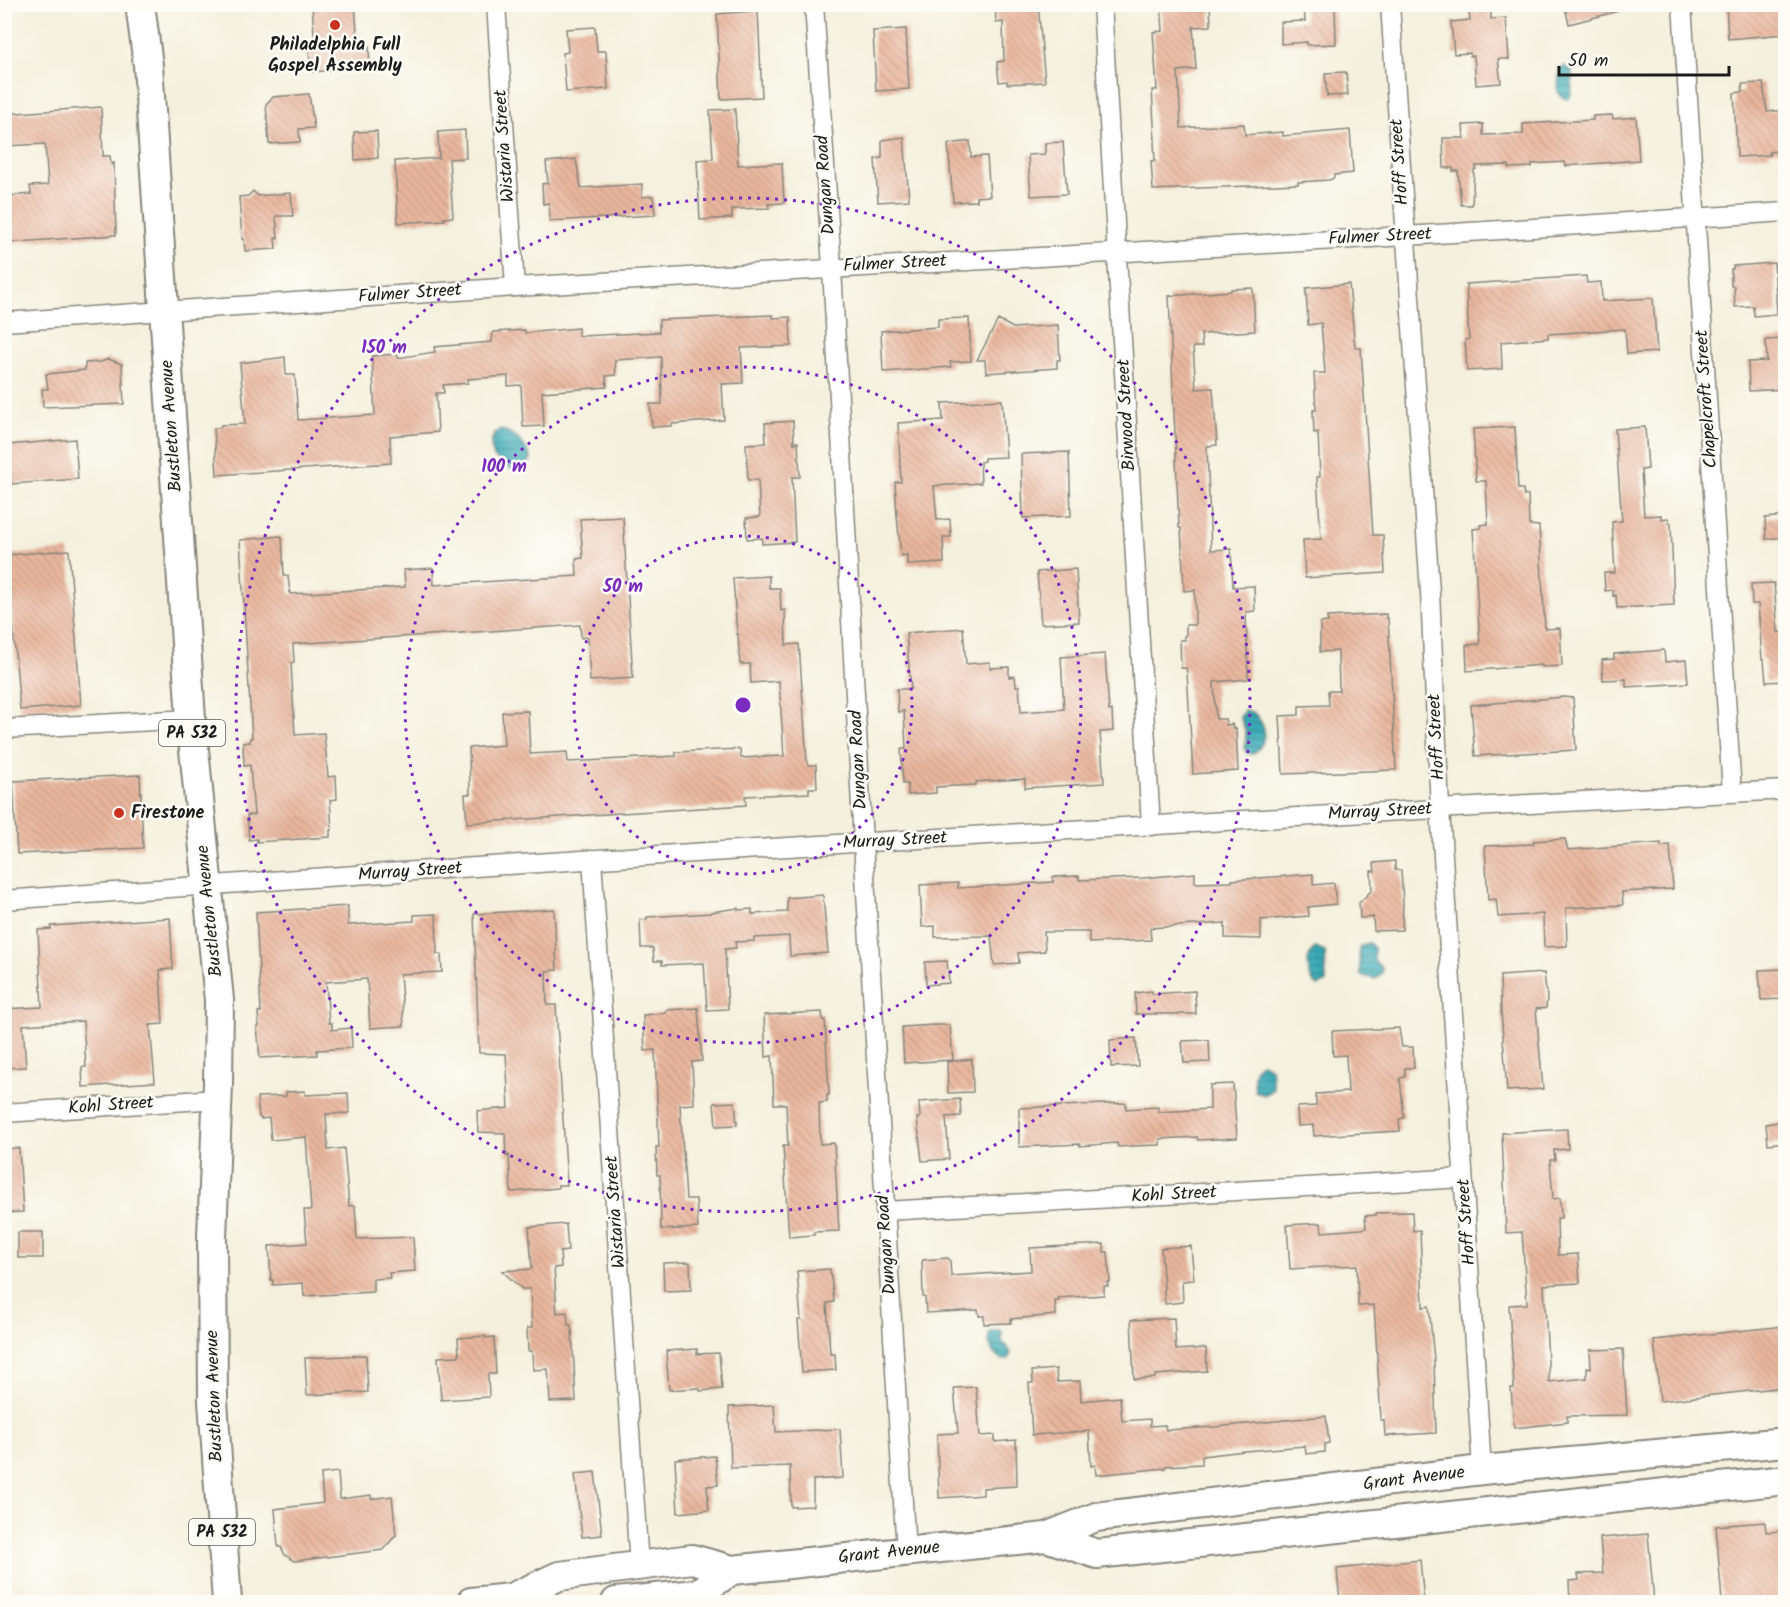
<svg xmlns="http://www.w3.org/2000/svg" width="1790" height="1607" font-family="Kalam,sans-serif">
<style>
.water{fill:url(#water-rules);stroke:#2a6369;stroke-width:1.5}
.building{fill:url(#building-back-hatch)}
.lines{fill:none;stroke-linecap:round;stroke-linejoin:round}
.street-casing{stroke:#88867c;stroke-width:21}
.primary-casing{stroke:#88867c;stroke-width:32}
.street{stroke:#fff;stroke-width:18}
.primary{stroke:#fff;stroke-width:28}
.ring{fill:none;stroke:#7b2cbf;stroke-width:3;stroke-dasharray:3 6}
.poi-dot{fill:#c8321e;stroke:#fdfcf7;stroke-width:2}
.labels{text-anchor:middle;dominant-baseline:central;stroke-width:5;stroke-linejoin:round;paint-order:stroke}
.shield{fill:#fdfcf7;stroke:#605f5e;stroke-width:1.5}
.shield-label{font-size:16px;font-weight:bold;fill:#1c1c1c}
.poi-label{font-size:18px;font-weight:bold;fill:#1c1c1c;stroke:#fdfcf7}
.street-label{font-size:18px;fill:#1c1c1c;stroke:#fdfcf7}
.centre{fill:#7b2cbf;stroke:#fdfcf7;stroke-width:3}
.ring-label{font-size:18px;text-anchor:middle;font-weight:bold;fill:#7b2cbf;stroke:#fdfcf7;stroke-width:5;stroke-linejoin:round;paint-order:stroke}
</style>
<defs>
<pattern id="water-rules" width="6" height="5" patternUnits="userSpaceOnUse" patternTransform="scale(1.5)"><rect width="6" height="5" fill="#39aab6"/><path d="M0 2.5h6" fill="none" stroke="#2f8a93"/></pattern>
<pattern id="building-back-hatch" width="6" height="6" patternUnits="userSpaceOnUse" patternTransform="scale(1.5)"><rect width="6" height="6" fill="#e9b69d"/><path d="M-1 5l2 2M0 0l6 6M5-1l2 2" fill="none" stroke="#c79c87"/></pattern>
</defs>
<rect width="100%" height="100%" fill="#fdfcf7"/>
<filter id="ink" filterUnits="userSpaceOnUse"><feTurbulence type="fractalNoise" baseFrequency=".0167" numOctaves="2"/><feDisplacementMap in="SourceGraphic" scale="12" xChannelSelector="R" yChannelSelector="G"/><feConvolveMatrix kernelMatrix="1 2 1 2 8 2 1 2 1" color-interpolation-filters="sRGB"/></filter>
<filter id="wash" filterUnits="userSpaceOnUse"><feTurbulence type="fractalNoise" baseFrequency=".008" numOctaves="4" result="noise"/><feDisplacementMap in="SourceGraphic" scale="24" xChannelSelector="R" yChannelSelector="G"/><feGaussianBlur stdDeviation="1.35" result="paint"/><feColorMatrix in="noise" values="0 0 0 0 0 0 0 0 0 0 0 0 0 0 0 0 0 1.4 0 .05"/><feComposite in="paint" operator="in"/></filter>
<g filter="url(#wash)">
<rect width="100%" height="100%" fill="#f4f0dd"/>
<path class="water" d="M1565,66L1572,71C1572,79 1575,114 1558,92L1559,69Z
M499,430C513,430 527,447 531,459L524,470L514,471L494,457C490,446 489,438 499,430Z
M1244,711L1253,712C1266,724 1269,742 1253,754L1247,753L1245,750L1246,732L1240,717Z
M1369,943L1374,948V961L1382,968V973L1375,979L1360,975L1359,947Z
M1316,948L1325,952L1326,982L1319,986C1306,981 1304,953 1316,948Z
M1262,1063L1271,1068L1273,1089L1264,1095L1255,1091C1254,1081 1251,1067 1262,1063Z
M993,1331H1000L1002,1333V1341L1011,1353L1009,1359C995,1363 987,1345 989,1333Z"/>
<g id="blocks">
<path class="building" d="M312,4H355L358,46H369L370,67L311,72L309,50H315Z
M995,4H1038L1045,82L1007,84V81L999,82L997,62L1004,61L1003,22L996,23Z
M1161,4H1210L1211,26L1193,27L1196,69L1178,71L1181,128L1244,124L1245,135L1283,132V136L1350,130L1353,173L1334,175V178L1329,180L1298,182V184L1153,190L1151,161H1155L1154,142H1155L1152,90H1157L1153,32L1163,31Z
M1304,4H1335L1336,44L1307,45V42L1281,44V22L1305,21Z
M1564,4H1618L1619,11L1569,24Z
M1726,4H1785V34L1728,39Z
M758,11L762,97L721,99L717,14Z
M1491,11V19L1506,18L1509,59H1498L1501,83L1476,85L1474,56H1470V53L1454,54L1451,22L1470,20L1469,13Z
M595,27L597,51H606L608,89L566,92L563,53L568,52L566,29Z
M906,29L909,89L876,91L873,31Z
M1346,72L1348,95L1327,96L1325,73Z
M1763,83L1767,112L1785,110V150L1769,152L1770,155L1737,157L1734,93L1743,92L1742,84Z
M309,94L314,128L299,129L300,142L269,144L266,104L273,97Z
M101,107L103,156H110L111,164L114,163L116,235L4,243V201H8V196L31,194L30,186L48,185L45,144L4,146V114Z
M735,109L738,165L782,163L784,203L768,204L769,208L733,209L732,210V218L700,220L697,160L713,159L710,110Z
M1612,115L1613,119L1636,117L1639,160L1566,166L1565,162L1532,164V167L1509,168V165L1476,166V169L1474,170L1472,205H1461L1458,171H1453V168H1444L1443,138H1464L1463,125L1483,124V135L1523,134V124L1593,120V116Z
M465,130L466,158L449,159L453,217L444,218L445,220L398,223L395,161L439,158L438,132Z
M377,131L378,158L355,160L354,132Z
M904,137L909,200L878,202L875,159L882,158V140Z
M970,141L971,157L987,156L990,196L976,197L977,201L953,202L948,144Z
M1063,142L1067,194L1031,196L1028,155L1045,154V143Z
M576,159L581,188L642,184V197L653,196L655,215L550,221L549,203L543,204L542,184L548,183L546,162Z
M253,191L258,196L291,193L293,216H276L278,238H275L276,249L245,251L244,239H242L239,197L248,196Z
M1774,263L1777,314L1754,316L1753,306L1735,307L1734,286H1731V269H1733V266Z
M1586,276L1587,283L1601,282L1602,301L1653,298L1657,352L1627,354L1625,329L1548,334V338L1501,342L1502,369L1467,371L1465,340L1469,339L1466,284Z
M1349,284L1355,348H1361L1373,535H1383L1385,573L1305,578L1303,540L1321,539L1317,477H1320L1318,432L1314,433L1313,410H1316L1314,373H1325L1321,323L1308,325L1306,290V288Z
M1253,288L1255,331L1201,334L1202,347H1193L1196,389L1213,388L1217,445L1207,446L1211,550L1231,549L1233,587L1254,586L1255,611L1246,612L1248,679L1214,682L1216,719H1226V725L1232,724L1233,729L1236,728L1238,771L1193,774L1187,672L1186,668H1181L1180,640H1185L1184,636H1186V625H1195V590L1184,591L1181,528H1179L1169,296L1231,291V289Z
M773,315V318L790,317L791,346L741,348L743,383L722,384L724,420L672,424V426L652,427L650,404H662L661,357L615,360L616,375L606,376L607,387L542,392L544,426L523,427L521,385L508,386V376L468,379V383L443,385L444,393H436L438,432L390,436L391,463L217,475L214,428H220L221,425L245,424L240,363L285,357L286,375H295L298,420L375,415L372,356L397,354L398,358L435,352L434,347L492,342L493,332L525,330V333L578,328V335L581,336L659,332V320Z
M969,318L971,361L950,362L951,367L883,372L881,331L938,327V319Z
M998,320L1013,328L1058,325L1060,360H1057V368L986,373L985,360H977Z
M1785,339V389L1749,391L1748,362L1767,361L1766,340Z
M108,359L122,364L124,404L43,407L42,389H48L46,374L85,370V363L101,362Z
M1002,400L1006,457L984,458V461L980,462L981,483L934,486L937,520L950,519L951,537H943L944,563L907,565V555L901,556L897,516L895,482H901L898,423L943,420L942,403Z
M793,421L794,443L798,442L800,477H792L795,542L762,544V538L747,539L746,518L760,517L758,480H748L746,444L766,443L765,423Z
M1515,427L1518,489H1523L1524,496L1528,495L1529,525L1539,526L1545,629L1560,628L1562,666L1542,667V665L1467,671L1466,645L1480,644L1473,529L1481,528L1480,525L1488,524L1486,481H1476L1473,429Z
M1645,427L1648,469L1641,470L1644,516L1661,515V519L1669,518V523H1671L1674,605L1617,608L1616,595L1613,596V590L1605,591L1604,573H1615L1612,522L1622,521L1615,429Z
M75,439L78,479L11,484L8,445Z
M1069,452L1071,516L1023,518L1021,454Z
M1785,516V537L1766,539L1765,518Z
M623,517L633,678L590,681L588,637L581,638L580,625L293,644L294,662L291,663L295,735L324,733L328,777L336,776L337,799L330,800L332,830H330V837L257,842V839L249,840L247,815H254L250,765L244,766L243,743L250,742V738H252L240,540L280,536L282,537L284,576H288L290,594L405,587L404,570L433,568L434,585L577,576L576,559L583,558L580,519Z
M69,550L81,705L20,710L7,555Z
M1076,569L1079,622L1041,624L1037,572Z
M769,576V588H780L781,611L785,610L786,645L799,644L807,762L808,765H816L817,788H809V793L745,796L746,805L467,823L465,794H470L469,748L504,745L502,712L528,711L530,754L567,752L568,762L676,756V752L740,749L741,758L784,756L779,681L751,683L750,664H740L738,634H737L733,578Z
M1774,583L1778,632H1785V681L1766,682L1764,660H1762L1758,604H1752L1751,584Z
M1386,614V618H1388L1396,770L1283,774L1280,716L1299,715V706L1329,705L1328,691H1339L1338,651L1320,652V623L1328,622L1327,617Z
M963,628L966,664L990,662V668L1009,667V677L1015,676L1016,686H1019L1021,712L1064,709L1061,657L1105,654L1109,711L1112,710L1113,731L1100,732L1104,783L1025,788V779L1003,780L976,782V785L936,787V793L908,795V784H903L901,749H906L904,711L898,712L897,689H911L906,633Z
M1664,650L1665,662L1686,660L1688,683L1626,687V679L1603,680L1602,660L1614,659V654Z
M1564,697L1573,698L1576,750L1475,756L1471,705Z
M140,775L143,848L17,854L13,781Z
M1565,839L1568,850L1661,843V846L1670,845L1673,889L1622,892L1623,905L1566,908L1567,946L1544,947L1543,914L1498,917L1496,899L1488,900L1485,846L1534,844L1533,841Z
M1395,861V870H1401L1403,903L1402,930L1374,931L1373,917L1360,918L1359,903L1372,890L1371,871H1375L1374,863Z
M1195,873V883L1232,882V880L1313,874V885L1334,883L1336,904L1308,907L1309,916L1261,920V939L1225,938V923L1150,928L1151,940L1089,943V932H1044L1045,951L1018,953L1019,963L994,965L991,936L935,937V926L922,927L920,885L958,883V888L1053,882V877L1079,876V880L1143,878Z
M823,895L828,953L790,956L789,936L754,938V941L735,942L736,948L725,949L728,1009L707,1010L704,963L662,965V961H654L653,948H641L640,920L647,919V917L711,913V912L738,908V910L752,909V914L787,912V898Z
M348,906V925L414,921V915L436,914L437,954H441L442,972L400,974L404,1026L370,1028L367,979L326,982L329,1023H332V1030L351,1028L352,1048L317,1050V1055L260,1058L257,1027L259,1026L258,1012H261L256,912Z
M554,909L557,970L546,971L547,1005H556L567,1185H558V1188L511,1192L509,1155L506,1156L505,1133L478,1132L477,1111L509,1108L506,1054L479,1053L474,914Z
M170,918L173,969L160,970L163,1024L150,1025L155,1082L83,1087L82,1067H86L83,1021L23,1025L26,1067L4,1068V1009L42,1007L38,930L51,929V926Z
M947,961L949,983L926,985L925,962Z
M1785,969V999L1761,1000L1759,970Z
M1544,973L1547,998L1546,1008L1536,1009L1543,1089L1507,1091L1501,1011L1500,976Z
M1152,991V994L1195,991L1196,1014H1136L1135,993Z
M698,1008L702,1061L692,1062L694,1104L680,1105L686,1199H696L698,1228L661,1230L660,1175H657L656,1147H659L655,1050L645,1051L643,1015L666,1013V1010Z
M822,1012L823,1020H825L829,1095H827V1102L819,1103L820,1144L834,1143L839,1231L814,1232V1235L789,1237L783,1146H788L786,1104H774L772,1056L766,1057L764,1015Z
M936,1025H950L953,1060L904,1063L902,1027Z
M1399,1028L1402,1047H1413L1414,1068H1405V1077L1400,1078L1404,1118L1399,1119L1400,1131L1314,1136L1313,1125L1298,1126L1297,1107L1316,1106V1094L1348,1092L1346,1055L1333,1056L1332,1031Z
M1136,1038L1138,1066L1111,1067L1110,1040Z
M1209,1040L1210,1062L1184,1063L1182,1041Z
M972,1059L973,1092L948,1093L947,1062Z
M1233,1084L1237,1138L1198,1140L1197,1137L1160,1139V1145L1131,1146L1118,1147L1117,1143L1080,1146V1144L1019,1147V1108L1126,1103V1109L1158,1107V1112L1210,1109V1085Z
M305,1091V1095L348,1093L349,1113L326,1114L328,1150L344,1148L349,1206H355L357,1239L413,1237L415,1271L389,1273L390,1278L373,1279V1292L304,1296L303,1283L273,1285V1280H271L269,1246L307,1243L304,1210H311L306,1137L271,1140L269,1118L261,1119L259,1117L257,1097L286,1096V1092Z
M960,1099L961,1116L946,1117L949,1159L922,1161L917,1118H920L919,1102Z
M735,1102L737,1125L716,1126L714,1103Z
M1785,1121V1142L1768,1144L1766,1124Z
M1567,1129L1568,1149L1554,1150L1555,1160H1550L1553,1199L1560,1198L1561,1218H1557L1558,1255L1578,1254L1580,1283L1544,1285L1549,1382L1587,1378V1367L1591,1368L1590,1350L1623,1349L1627,1415L1567,1416V1422L1514,1428L1511,1388H1514L1509,1305L1527,1304L1522,1232L1506,1233L1502,1133Z
M19,1148L23,1212L4,1213V1149Z
M1412,1212L1413,1231L1420,1230L1423,1307L1429,1306L1434,1360L1436,1433L1385,1436L1384,1420H1381L1374,1305L1358,1306L1357,1265L1290,1269L1287,1225L1321,1223L1322,1232L1362,1229L1366,1228L1365,1216L1376,1215V1213Z
M566,1224L568,1251L560,1252L561,1267L554,1268L557,1313L567,1312L568,1325H571L572,1331L576,1401L550,1402L548,1369L533,1370L532,1351H528L527,1328H532L530,1289H522L502,1271L532,1269L529,1227Z
M18,1232H43V1258H18Z
M1104,1244V1252H1108L1110,1282H1107L1108,1286H1104V1295L1058,1298L1059,1301H1055L1056,1315L1011,1319V1323L984,1324V1316H979L978,1310L926,1313L925,1297H923L922,1262L923,1260L948,1258L950,1261L951,1276L1031,1271L1030,1248Z
M1191,1246L1194,1280L1182,1281L1183,1302L1165,1304L1161,1248Z
M690,1262L691,1290L664,1291L663,1263Z
M830,1269L834,1302L827,1303L830,1354H835L836,1370L802,1372L798,1320H801L797,1271Z
M1174,1318L1176,1350L1206,1348L1207,1371L1155,1375V1378L1134,1379L1131,1320Z
M1785,1326V1387L1660,1401L1654,1340Z
M485,1336V1338L494,1337L496,1374H488L489,1397L441,1400L438,1357L459,1356L458,1338Z
M697,1349V1354L719,1353L722,1389L700,1391L699,1388L669,1390L666,1351Z
M366,1355L368,1392L307,1395L305,1358Z
M1056,1369L1057,1382L1080,1381L1081,1401L1120,1397L1122,1421L1150,1419V1426L1165,1425L1166,1430L1215,1427L1326,1416L1329,1443L1325,1444V1452L1306,1454L1305,1446L1245,1451L1202,1456V1464L1165,1466V1468L1096,1475L1095,1465L1091,1466L1089,1431L1032,1435L1029,1383H1033L1032,1371Z
M976,1387L980,1436L995,1435V1442L1016,1440L1017,1486L983,1488V1495L939,1498L937,1434L958,1433L954,1388Z
M774,1405L776,1432L840,1429L843,1478L813,1480V1506L791,1507L790,1466L731,1468L729,1407Z
M715,1456L718,1485L707,1486L709,1510L678,1513L675,1459Z
M338,1472L340,1499L371,1495V1499L392,1496L396,1535L383,1550L294,1561L285,1555L281,1547H278L275,1509L323,1503L321,1474Z
M595,1472L602,1535L582,1537L575,1474Z
M1765,1522L1766,1532L1782,1531L1785,1602H1722L1716,1526Z
M1648,1534L1654,1602H1570L1569,1581L1579,1580L1578,1574L1603,1573L1600,1538Z
M1420,1560L1424,1602H1340L1337,1569Z"/>
</g>
</g>
<g filter="url(#ink)">
<use href="#blocks" fill-opacity="0" stroke="#88867c" stroke-width="1.5"/>
<g class="lines">
<g class="street-casing">
<path id="street" d="M496,4L515,287
M814,4L832,268L863,843L906,1552
M1102,4L1151,826
M1390,4L1430,592L1440,809L1482,1470
M1682,4L1732,793
M4,322L515,287L1405,236L1786,212
M4,729L191,719
M592,859L639,1566
M4,900C598,856 1192,822 1786,790
M4,1113L218,1099
M885,1211L1463,1178"/>
</g>
<g class="primary-casing">
<path id="primary" d="M140,4L148,65L191,719L219,1000L218,1084L212,1237L213,1401L227,1602
M1046,1537L1097,1554L1786,1480
M511,1598L559,1576L692,1559L732,1570L1046,1537L1096,1517L1482,1470L1786,1442
M471,1602L511,1598L528,1601
M616,1602L697,1594L732,1570"/>
</g>
<use href="#street" class="street"/>
<use href="#primary" class="primary"/>
</g>
</g>
<g class="ring">
<circle cx="743" cy="705" r="169"/>
<circle cx="743" cy="705" r="338"/>
<circle cx="743" cy="705" r="507"/>
</g>
<g class="poi-dot">
<circle cx="335" cy="25" r="6"/>
<circle cx="119" cy="813" r="6"/>
</g>
<g class="labels">
<g class="shield">
<rect x="159" y="720" width="66" height="26" rx="4.5"/>
<rect x="189" y="1519" width="66" height="26" rx="4.5"/>
</g>
<g class="shield-label">
<text x="192" y="733">PA 532</text>
<text x="222" y="1532">PA 532</text>
</g>
<g class="poi-label">
<text x="335" y="45">Philadelphia Full<tspan x="335" dy="21">Gospel Assembly</tspan></text>
<text x="131" y="813" text-anchor="start">Firestone</text>
</g>
<g class="street-label">
<text transform="translate(505 146) rotate(-94)">Wistaria Street</text>
<text transform="translate(1400 162) rotate(-94)">Hoff Street</text>
<text transform="translate(826 185) rotate(-94)">Dungan Road</text>
<text transform="translate(1380 237) rotate(-3)">Fulmer Street</text>
<text transform="translate(895 264) rotate(-3)">Fulmer Street</text>
<text transform="translate(410 294) rotate(-4)">Fulmer Street</text>
<text transform="translate(1707 399) rotate(-94)">Chapelcroft Street</text>
<text transform="translate(1127 415) rotate(-93)">Birwood Street</text>
<text transform="translate(172 426) rotate(-94)">Bustleton Avenue</text>
<text transform="translate(1437 737) rotate(-93)">Hoff Street</text>
<text transform="translate(859 760) rotate(-93)">Dungan Road</text>
<text transform="translate(1380 812) rotate(-3)">Murray Street</text>
<text transform="translate(895 841) rotate(-3)">Murray Street</text>
<text transform="translate(410 872) rotate(-4)">Murray Street</text>
<text transform="translate(210 911) rotate(-96)">Bustleton Avenue</text>
<text transform="translate(111 1106) rotate(-4)">Kohl Street</text>
<text transform="translate(1174 1195) rotate(-3)">Kohl Street</text>
<text transform="translate(616 1212) rotate(-94)">Wistaria Street</text>
<text transform="translate(1467 1222) rotate(-94)">Hoff Street</text>
<text transform="translate(887 1245) rotate(-94)">Dungan Road</text>
<text transform="translate(215 1396) rotate(-92)">Bustleton Avenue</text>
<text transform="translate(1414 1479) rotate(-7)">Grant Avenue</text>
<text transform="translate(889 1553) rotate(-6)">Grant Avenue</text>
</g>
</g>
<circle cx="743" cy="705" r="9" class="centre"/>
<g class="ring-label">
<text x="384" y="353">150 m</text>
<text x="504" y="472">100 m</text>
<text x="623" y="592">50 m</text>
</g>
<rect width="1790" height="1607" fill="none" stroke="#fdfcf7" stroke-width="24"/>
<path d="M1559 66v9h170v-9" fill="none" stroke="#1c1c1c" stroke-width="3"/>
<text x="1568" y="66" font-size="18" fill="#1c1c1c" stroke="#fdfcf7" stroke-width="4.5" paint-order="stroke">50 m</text>
</svg>
